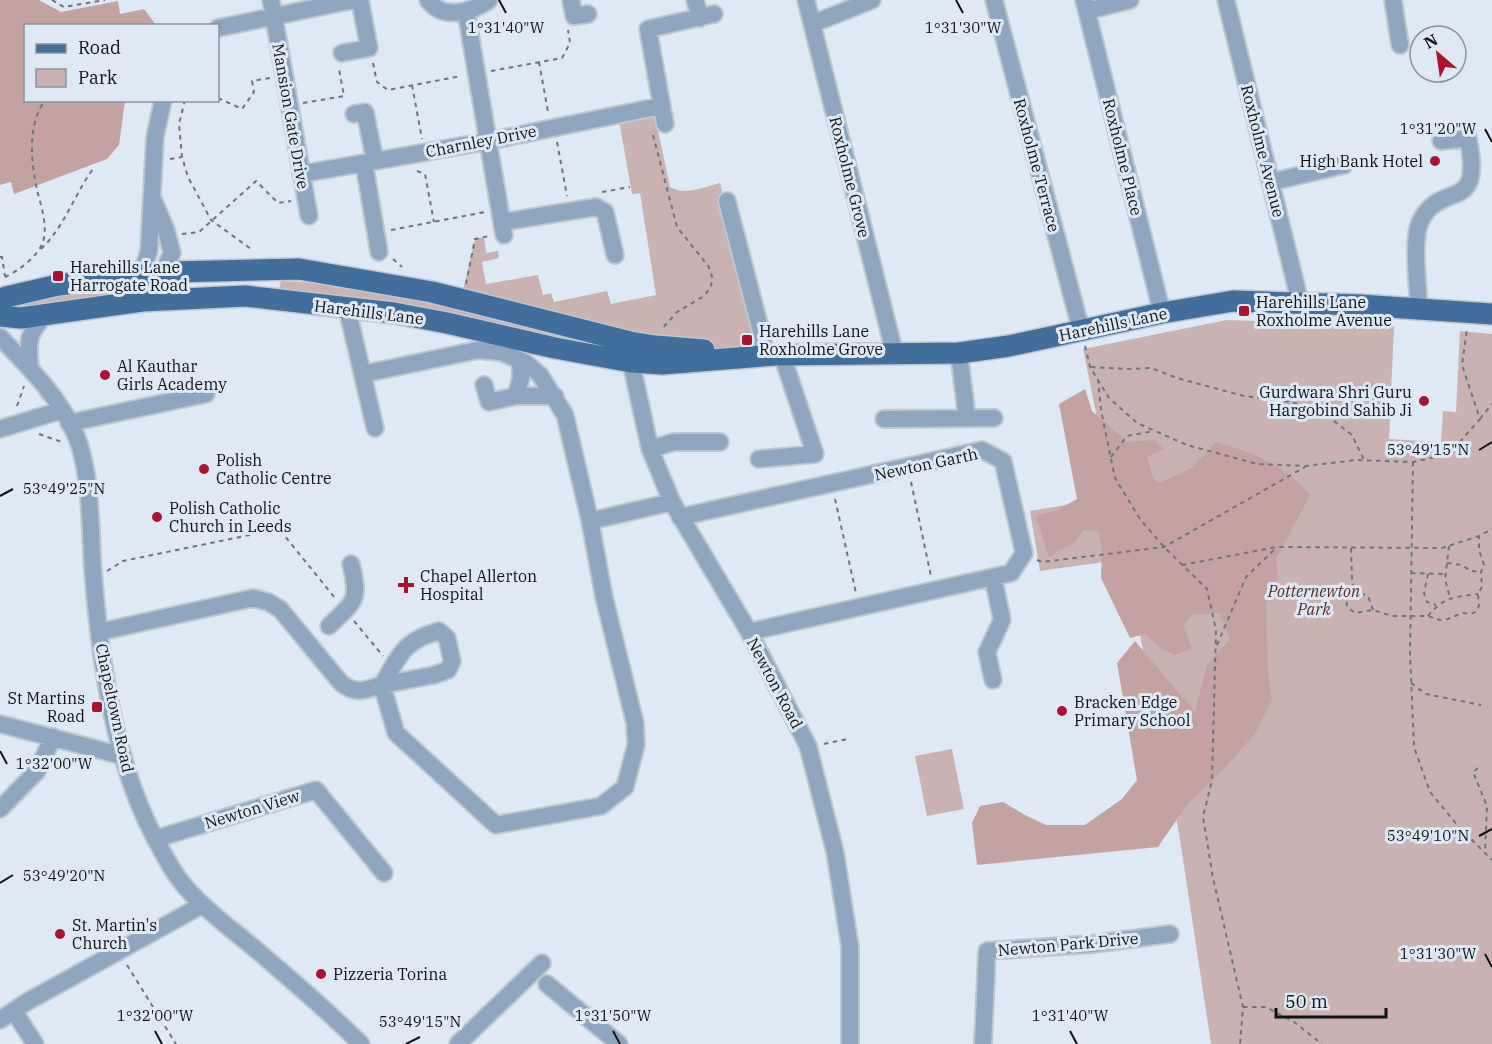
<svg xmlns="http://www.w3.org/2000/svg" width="1492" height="1044" font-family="'IBM Plex Serif',serif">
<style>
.green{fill:#c9b2b1}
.forest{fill:#c5a2a2}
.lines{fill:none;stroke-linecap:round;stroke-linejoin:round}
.minor-casing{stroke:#bdc7d1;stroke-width:20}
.major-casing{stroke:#bdc7d1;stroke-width:24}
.path{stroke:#6d747b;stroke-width:2;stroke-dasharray:4.5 4.5;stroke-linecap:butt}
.minor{stroke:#8ea6bf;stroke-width:16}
.major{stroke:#416e9a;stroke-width:21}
.ticks{fill:none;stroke:#0f1316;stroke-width:2}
.poi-dot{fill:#aa132f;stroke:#dee9f5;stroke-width:2}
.labels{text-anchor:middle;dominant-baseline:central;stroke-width:6;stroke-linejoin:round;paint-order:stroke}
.street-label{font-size:16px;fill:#0f1316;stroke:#dee9f5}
.poi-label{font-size:16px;fill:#0f1316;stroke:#dee9f5;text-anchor:start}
.park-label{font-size:16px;font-style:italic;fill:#5b2a2c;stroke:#dee9f5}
.ticks-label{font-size:15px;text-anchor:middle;fill:#0f1316;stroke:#dee9f5;stroke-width:6;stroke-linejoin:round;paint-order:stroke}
</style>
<rect width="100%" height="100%" fill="#dee9f5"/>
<path class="green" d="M653,107L670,187C686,196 703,187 720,183C733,240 750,298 758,356L734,357L461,299L475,239L484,237L486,253L498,251L499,258L482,262L486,284L538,275L543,295L551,293L554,302L607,291L611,304L656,295L640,193L632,194L618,115Z
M281,281L333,284L399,295L602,341L601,347L278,293Z
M137,286V294L21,311L24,299Z
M1227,320L1394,326L1389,439L1441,442L1443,411L1456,412L1460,331L1492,334V1044H1211L1179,833L1125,559L1040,571L1030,511L1113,497L1083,349Z
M952,749L964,809L927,816L915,756Z"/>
<path class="forest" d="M0,0H39L61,12L118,1L120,14L144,9L156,25L26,26V100L125,101L119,145L107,159L14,194L11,182L0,185Z
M1085,389L1092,411L1127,442L1155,440L1164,449L1147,457L1154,480L1161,482L1192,468L1216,442C1254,453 1283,464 1310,495L1276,559L1278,581L1266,604L1268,672L1272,700L1256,732L1226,767L1187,805L1158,847L977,865L972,823L980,806L1003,802L1025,815L1046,825H1085L1122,799L1137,780L1117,663L1135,641L1195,712L1207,665L1230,639L1220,613L1192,615L1183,625L1192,648L1175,655L1162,649L1145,634L1130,638L1101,578L1102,549L1098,531L1083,530L1076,541L1049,557L1036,516L1055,511L1077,499L1059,404Z"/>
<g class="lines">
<g class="minor-casing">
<path id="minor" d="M271,0L309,216
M428,0C443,21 472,12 489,0
M571,0L574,16L588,14
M695,0L700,18
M806,0L895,355
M994,0L1081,330
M1084,0L1162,313
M1226,0L1300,302
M1393,0L1400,45
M466,11L504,235
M1087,11L1130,0
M812,24L872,0
M218,28L353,0
M342,53L369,48L360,0
M354,114L365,112L375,161
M665,124L648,29L714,14
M364,163L379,252
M301,174L489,141L661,106
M1271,182L1344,165
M727,201L763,339L764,356
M154,202L166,230L172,253L162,274
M502,222L596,207L605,212L615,255
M131,278L145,264L149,250L155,137L163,100
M347,308L375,428
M1419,308C1418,287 1412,240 1420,222C1441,178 1484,217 1468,138L1441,141
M0,337C28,366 59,397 75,433C92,472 90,530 93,572C100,659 114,763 156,840C165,857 175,876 188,890C209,914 236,932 260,953C294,982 329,1012 361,1044
M631,352V362L650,449L672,502L749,632L808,746L835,852L850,947V1044
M959,353L967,418
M30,369C28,342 26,335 46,314
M484,385L489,402L516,396H555
M516,396L521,378L520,361
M884,419L994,418
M69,423L206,394
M0,429L62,410
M650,449L674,442H720
M759,459L815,454L782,355
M680,517L982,450L1003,461L1024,553L1011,573L749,632
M590,521L672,502
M993,577L1002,620L987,652L993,680
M329,626C355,600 360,602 351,564
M99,632L253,598L268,602L280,609L341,683C356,695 365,690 382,685C399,656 404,640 439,631L447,638L452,661L448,670L434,675L382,685L396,733L496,825L601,806L625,787L636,745L635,723L604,597L590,521L565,415L540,375L526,363L501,352L478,350L363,374
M0,724L123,756
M0,809L37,771L53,737
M155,839L316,790L384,873
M547,984L619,1044
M14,1011L35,1044
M0,1020L25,1003L202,905
M458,1044L542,963
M983,1044L987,951L1092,944L1170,934"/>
</g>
<g class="major-casing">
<path id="major" d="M0,301L6,297L58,285L173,272L299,269L432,292L630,342L655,346L704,350
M0,316L21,318L142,301L245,296L394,313L447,323L555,348L631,362L662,364L775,355L959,353L1009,346L1162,313L1233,301L1360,305L1492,314"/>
</g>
<path class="path" d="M52,0L64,7L105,0
M539,62L548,112
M373,63L377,82L388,90L461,76
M491,71L562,58L570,43L568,30
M412,85L422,139
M218,98L242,109L254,92L252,81L270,78
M185,100L179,124L182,157L188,177L211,220L251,249
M303,103L344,96L339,69
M653,135L677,227L709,267L712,277L711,287L704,296L677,312L661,330
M557,142L567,196
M170,159L182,157
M417,171L425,174L434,222
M602,192L630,187
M391,230L485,212
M182,234L199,232L256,181L278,203L291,201
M41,249C65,226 74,195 93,169
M0,257H2L5,276
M393,259L402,267
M5,277C18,271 36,258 42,244C49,228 41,206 37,190C31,161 27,126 45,100
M466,284L475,239L489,236
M1085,346L1090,367L1109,398L1137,423L1187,445L1257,464L1306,466L1356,460L1413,462L1449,454L1480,419L1462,365L1467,329
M1091,367L1128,369L1151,368L1177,378L1244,396L1291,402L1325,414L1352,435L1364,460
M1098,379L1101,410L1115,478L1140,519L1164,547L1207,589L1216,630L1212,780L1203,817L1213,878L1243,1007L1240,1044
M17,406L24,386
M1480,419L1492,404
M39,434L62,442
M1111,457L1127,436L1154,431
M1413,462L1410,653L1414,747L1430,792L1459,827L1492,860
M911,482L931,576
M835,499L856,593
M1449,546L1445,579L1450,598
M1351,548L1352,580L1355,591
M1037,560L1042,562L1164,547L1305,467
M1447,563L1462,565L1471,571L1481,572
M1182,565L1277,547L1442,548L1479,536L1492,529
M107,571L123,561L279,529L335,598
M1411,573L1444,574
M1428,574L1424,593L1427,602L1436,605
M1373,610L1368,596L1355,591L1346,596L1347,607L1355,613L1373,610L1392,616H1428L1440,620L1448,619L1462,613L1471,614L1477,611L1479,605L1478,594L1482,587L1481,572L1484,565L1479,550V536
M1428,616C1443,597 1455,597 1478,594
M354,621L383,656
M1217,645L1246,577L1277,547
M1411,683L1426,694L1481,705
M824,744L847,739
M1478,768L1473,772L1487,806L1485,854
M127,965L176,1044
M1243,1007H1266L1294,1022L1322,1044"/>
<use href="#minor" class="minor"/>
<use href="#major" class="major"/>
</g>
<path class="ticks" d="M499,0L506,13M956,0L963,13M1485,129L1492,142M1479,450L1492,442M0,496L13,489M0,751L7,764M1479,836L1492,829M0,883L13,875M1485,954L1492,967M155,1031L162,1044M613,1031L620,1044M1070,1031L1077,1044M406,1044L420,1037"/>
<g class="poi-dot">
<circle cx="1435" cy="161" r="6"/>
<rect x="52" y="270" width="12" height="12" rx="3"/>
<rect x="1238" y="305" width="12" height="12" rx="3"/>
<rect x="741" y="334" width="12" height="12" rx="3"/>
<circle cx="105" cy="375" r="6"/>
<circle cx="1424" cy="401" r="6"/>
<circle cx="204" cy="469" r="6"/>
<circle cx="157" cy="517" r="6"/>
<path d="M403 576h6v6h6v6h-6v6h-6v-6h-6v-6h6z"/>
<rect x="91" y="701" width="12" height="12" rx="3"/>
<circle cx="1062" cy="711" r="6"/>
<circle cx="60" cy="934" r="6"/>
<circle cx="321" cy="974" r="6"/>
</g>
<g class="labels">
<g class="street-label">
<text transform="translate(291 116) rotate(80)">Mansion Gate Drive</text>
<text transform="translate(481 141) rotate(-11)">Charnley Drive</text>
<text transform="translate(1263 151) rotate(76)">Roxholme Avenue</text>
<text transform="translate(1123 157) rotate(76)">Roxholme Place</text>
<text transform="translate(1037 165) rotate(75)">Roxholme Terrace</text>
<text transform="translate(850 177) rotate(76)">Roxholme Grove</text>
<text transform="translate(369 312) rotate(7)">Harehills Lane</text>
<text transform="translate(1113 324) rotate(-12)">Harehills Lane</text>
<text transform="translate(926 464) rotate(-12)">Newton Garth</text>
<text transform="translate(775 683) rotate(62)">Newton Road</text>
<text transform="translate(115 708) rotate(78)">Chapeltown Road</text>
<text transform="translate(252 809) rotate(-17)">Newton View</text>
<text transform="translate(1068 944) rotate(-5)">Newton Park Drive</text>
</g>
<g class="poi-label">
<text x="1423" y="161" text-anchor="end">High Bank Hotel</text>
<text x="70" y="267">Harehills Lane<tspan x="70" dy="18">Harrogate Road</tspan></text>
<text x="1256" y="302">Harehills Lane<tspan x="1256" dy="18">Roxholme Avenue</tspan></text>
<text x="759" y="331">Harehills Lane<tspan x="759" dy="18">Roxholme Grove</tspan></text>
<text x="117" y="366">Al Kauthar<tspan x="117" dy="18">Girls Academy</tspan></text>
<text x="1412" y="392" text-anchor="end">Gurdwara Shri Guru<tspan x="1412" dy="18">Hargobind Sahib Ji</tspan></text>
<text x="216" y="460">Polish<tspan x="216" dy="18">Catholic Centre</tspan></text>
<text x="169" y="508">Polish Catholic<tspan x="169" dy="18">Church in Leeds</tspan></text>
<text x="420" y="576">Chapel Allerton<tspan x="420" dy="18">Hospital</tspan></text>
<text x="85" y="698" text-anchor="end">St Martins<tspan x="85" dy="18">Road</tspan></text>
<text x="1074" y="702">Bracken Edge<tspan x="1074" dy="18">Primary School</tspan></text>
<text x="72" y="925">St. Martin's<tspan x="72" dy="18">Church</tspan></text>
<text x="333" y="974">Pizzeria Torina</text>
</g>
<g class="park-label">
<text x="1314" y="591">Potternewton<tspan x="1314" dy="18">Park</tspan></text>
</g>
</g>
<g class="ticks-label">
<text x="506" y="33">1°31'40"W</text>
<text x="963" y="33">1°31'30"W</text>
<text x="1438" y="134">1°31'20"W</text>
<text x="1428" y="455">53°49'15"N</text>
<text x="64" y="494">53°49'25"N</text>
<text x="54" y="769">1°32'00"W</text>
<text x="1428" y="841">53°49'10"N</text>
<text x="64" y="881">53°49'20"N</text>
<text x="1438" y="959">1°31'30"W</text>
<text x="155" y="1021">1°32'00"W</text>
<text x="613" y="1021">1°31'50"W</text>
<text x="1070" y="1021">1°31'40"W</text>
<text x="420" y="1027">53°49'15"N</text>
</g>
<rect x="24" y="24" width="195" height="78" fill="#dee9f5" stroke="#8b939c" stroke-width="1.5"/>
<rect x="36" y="44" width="30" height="9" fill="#416e9a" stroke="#8b939c" stroke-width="1.5"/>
<text x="78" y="54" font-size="18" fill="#0f1316">Road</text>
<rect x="36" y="69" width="30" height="18" fill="#c9b2b1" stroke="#8b939c" stroke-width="1.5"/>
<text x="78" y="84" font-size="18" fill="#0f1316">Park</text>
<g transform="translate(1438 54) rotate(331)"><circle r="28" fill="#dee9f5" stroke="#8b939c" stroke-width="1.5"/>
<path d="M0-4.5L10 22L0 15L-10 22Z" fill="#aa132f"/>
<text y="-9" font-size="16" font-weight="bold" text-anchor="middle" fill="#0f1316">N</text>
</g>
<path d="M1276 1008v9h110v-9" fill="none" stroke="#0f1316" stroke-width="3"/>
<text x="1285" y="1008" font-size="18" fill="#0f1316" stroke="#dee9f5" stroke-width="4.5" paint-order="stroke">50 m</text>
</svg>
